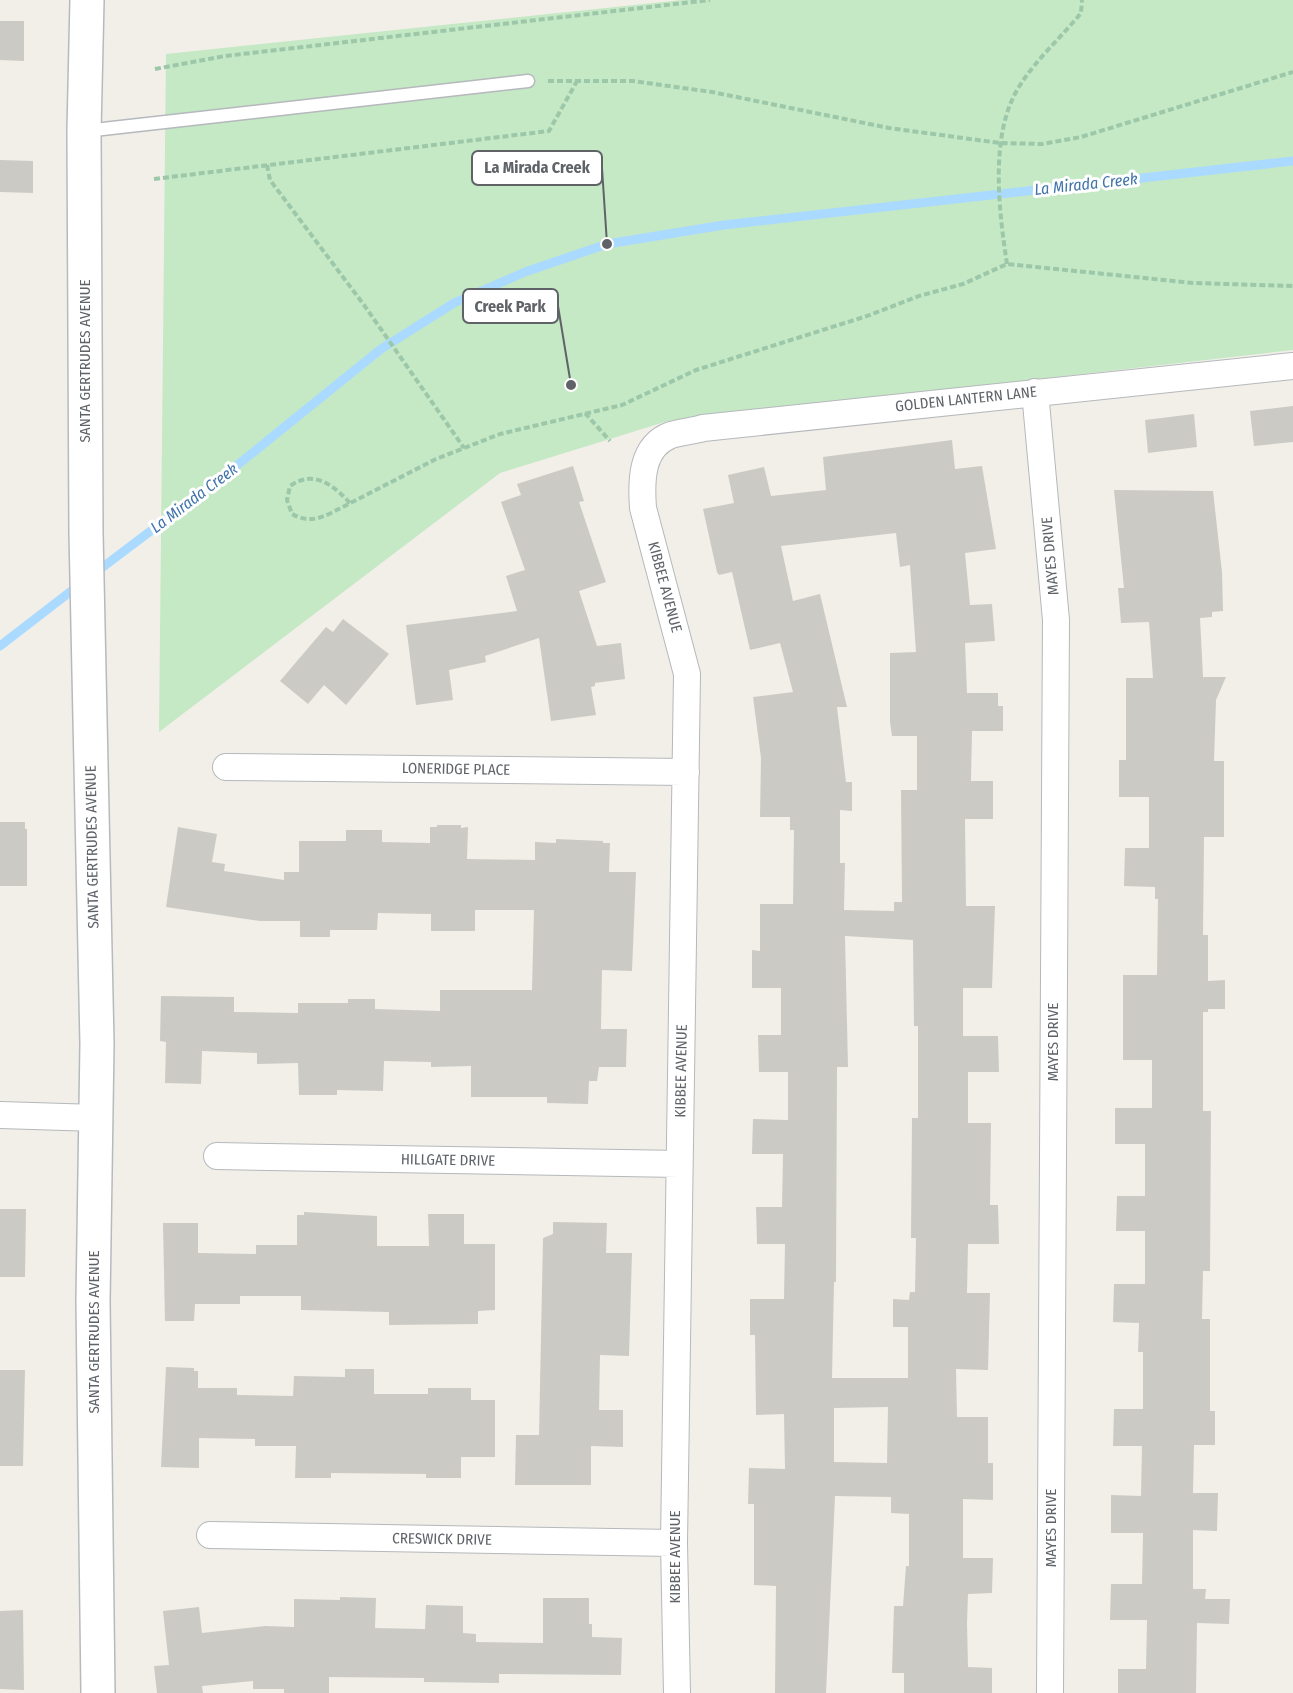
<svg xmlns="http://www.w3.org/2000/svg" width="1293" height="1693" font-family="'Fira Sans Condensed',sans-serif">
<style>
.green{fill:#c5e8c5}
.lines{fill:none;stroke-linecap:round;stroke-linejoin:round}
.stream{stroke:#aadaff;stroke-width:9}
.building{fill:#cccac5;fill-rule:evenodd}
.lane-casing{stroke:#b5b8bc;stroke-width:15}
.street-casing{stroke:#b5b8bc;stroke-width:28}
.secondary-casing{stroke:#b6babf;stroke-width:36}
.path{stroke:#9cc7a9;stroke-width:4;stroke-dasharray:6 3;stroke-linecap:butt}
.lane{stroke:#fff;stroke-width:12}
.street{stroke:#fff;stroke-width:26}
.secondary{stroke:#fff;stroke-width:33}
.labels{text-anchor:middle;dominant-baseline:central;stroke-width:6;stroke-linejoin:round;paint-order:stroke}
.street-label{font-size:15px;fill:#5f6368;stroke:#fff}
.water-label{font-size:16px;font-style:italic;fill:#4174aa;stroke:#fff}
.leader{fill:none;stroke:#5f6368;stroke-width:2}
.callout-dot{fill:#5f6368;stroke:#fff;stroke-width:2}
.callout{fill:#fff;stroke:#5f6368;stroke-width:2}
.callout-label{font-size:16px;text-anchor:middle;font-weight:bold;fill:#5f6368}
</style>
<rect width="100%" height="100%" fill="#f1efe8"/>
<path class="green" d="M682,0H1293V350L668,421L500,473L159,732L166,54Z"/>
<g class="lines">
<path class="stream" d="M95,573L230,471L381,349L454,303L525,272L607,244L724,225L1293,161
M0,646L79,585"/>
</g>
<path class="building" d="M0,21H24V61L0,60Z
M0,160L33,161V193L0,192Z
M1293,406V442L1254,446L1250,411Z
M1194,414L1197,447L1148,453L1145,420Z
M952,440L955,469L982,466L996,549L965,553L970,605L992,604L995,641L965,643L967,693H998V706H1003V731H972L971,781H993V819H965L966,906H995L992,988H963V1036H998L999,1072H968V1123H991L990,1205H998L999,1244H968L967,1293H990L988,1370L956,1369L957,1417H988V1463H993V1500L963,1499V1558H993L992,1593L968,1594L967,1623L968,1667L992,1668V1693H904V1673H892L894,1606H903L906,1566H909V1514L891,1513V1497L835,1496L826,1693H775L776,1586L754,1585V1504H748L749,1468L785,1469L784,1414L756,1415L755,1335H750V1299H784L785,1244H757L756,1207H782L783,1154H752L753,1119L788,1120V1072H759L758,1035H781V988H752V950L760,951V904H793L794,830H790V817H760L761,758L753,697L793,692L780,643L750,650L732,572L719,575L717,572L703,509L734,503L728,475L764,467L771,496L826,490L823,457ZM896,533L900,567L910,565L916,652L890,653V722L892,736H917V790H901L902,902H894V911L844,910L845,863H840V810L852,811V782H846L837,707H847L820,594L793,601L781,546ZM845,936L913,940L914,1026H918V1118H912L911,1238H916L915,1292H910L909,1300L893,1299V1327H908V1378H832L834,1282H836L837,1067H848ZM888,1407L887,1463L834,1462V1408Z
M573,466L584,501L579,502L606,582L579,591L597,646L621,643L625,679L595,683V686L591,687L596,715L551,721L539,638L485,656L486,662L449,670L453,700L416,705L406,625L517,611L506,576L525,570L501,502L521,495L517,484Z
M1114,490L1213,491L1222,572L1223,611L1212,612V617L1200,618L1203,677H1226L1216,700L1214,761H1224V837H1204L1203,935H1208V981L1225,980V1009H1208V1012H1203V1111H1211L1210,1271H1203L1202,1319H1210V1411H1215V1445H1194L1193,1493H1218L1217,1531L1193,1530V1589H1206L1205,1599H1230L1229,1624L1197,1623L1196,1693H1118V1669H1146L1147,1620H1110L1111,1584H1142L1143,1533H1111V1495L1141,1496L1142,1446H1113L1114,1409H1143V1352H1138L1139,1323L1113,1322L1114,1284H1145V1231H1116L1117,1196H1145V1144H1115V1108H1152V1060H1123V975H1157L1158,899H1155V887L1124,886L1125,848H1149V797H1119V760H1126V678H1153L1149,622L1121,623L1118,588H1124Z
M343,619L389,654L346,705L324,685L308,704L280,681L326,627L333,632Z
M0,822H25V829H27V886H0Z
M437,825H461V828L468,827L467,859L535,860V842L556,843V839L603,841V843H610L609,872H636L632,971L602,970L601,1029H627L626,1067H599L597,1081H589L588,1104L547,1103V1097H471V1066L431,1067V1062L384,1061L383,1091L337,1090V1095H299L298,1063L257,1064V1053L202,1051L201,1084L165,1083L166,1042L160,1041L161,996L234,997V1012L298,1013V1003H348V999H375V1009L440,1011V990H532L534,910H475V931H431V914L378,913L377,930H330V937H300V921H260L166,907L178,827L217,834L212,862L225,864L224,871L284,880V872H299V841H346V830H382V842L430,843V827H437Z
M0,1209H26L25,1277H0Z
M304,1212L377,1216V1246H429L428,1214H464V1244H495V1310L478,1311V1324L389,1325V1312L301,1310V1296H240V1304H195L194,1321H165L163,1223H198V1253L256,1254V1245H297V1215H304Z
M553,1222L607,1223L606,1253H632L629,1356L600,1355L599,1410H623V1447L591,1446V1485H515L516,1435H539L543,1238L553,1234Z
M166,1367L194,1368V1371H198V1388H237V1395L293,1396L294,1376L345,1377V1369H374V1394H428V1388H471V1400H495V1457H461V1478H426V1474L331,1473V1478H295L296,1446H255V1439L199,1438V1468L161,1467Z
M0,1370H25L23,1466H0Z
M340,1597L376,1598L375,1628L425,1629L426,1605L463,1606V1633L476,1634V1642L543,1643V1598H589V1624H592V1637L622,1638L621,1675L499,1674V1683L424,1682V1678L329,1677V1693H284V1689H253V1681L202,1686L203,1693H157L154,1666L169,1665L163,1611L199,1607L202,1633L265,1626L294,1627V1599L340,1600Z
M23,1610L24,1690L0,1689V1611Z"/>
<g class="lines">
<g class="lane-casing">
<path id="lane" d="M85,131L528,81"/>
</g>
<g class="street-casing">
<path id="street" d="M1035,392L1056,620L1050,1693
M226,767L686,772
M0,1115L97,1118
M217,1156L679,1164
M210,1535L674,1543
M677,1693L674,1543L687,674L643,508C641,481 641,446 671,435C681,432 693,431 703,428L1293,366"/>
</g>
<g class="secondary-casing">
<path id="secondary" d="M87,0L84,131L86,533L97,1044L93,1301L98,1693"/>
</g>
<path class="path" d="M155,69L225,56L710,0
M548,81H633L712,92L889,128L1000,143L1042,144L1081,137L1293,72
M267,165L270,180L364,305L464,448
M154,179L549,131L577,81
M1007,264C999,212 990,139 1016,92C1032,63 1060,39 1081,13L1082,0
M585,413L610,441
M350,503C333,485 314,469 290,486L287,500L292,514C307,522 317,520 333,512L436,459L500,434L622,405L696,370L867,316L919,296L963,284L1007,264L1193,283L1293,286"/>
<use href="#lane" class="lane"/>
<use href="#street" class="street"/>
<use href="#secondary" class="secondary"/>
</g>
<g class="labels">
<g class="street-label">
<text transform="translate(85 361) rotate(-90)">SANTA GERTRUDES AVENUE</text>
<text transform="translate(966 399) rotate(-6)">GOLDEN LANTERN LANE</text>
<text transform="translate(1050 556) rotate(-95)">MAYES DRIVE</text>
<text transform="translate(665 587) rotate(75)">KIBBEE AVENUE</text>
<text transform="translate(456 769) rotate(1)">LONERIDGE PLACE</text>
<text transform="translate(92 847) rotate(-91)">SANTA GERTRUDES AVENUE</text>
<text transform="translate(1053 1042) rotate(-90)">MAYES DRIVE</text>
<text transform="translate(681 1071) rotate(-89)">KIBBEE AVENUE</text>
<text transform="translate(448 1160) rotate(1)">HILLGATE DRIVE</text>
<text transform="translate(94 1332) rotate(-90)">SANTA GERTRUDES AVENUE</text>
<text transform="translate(1051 1528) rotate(-90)">MAYES DRIVE</text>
<text transform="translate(442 1539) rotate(1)">CRESWICK DRIVE</text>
<text transform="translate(675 1557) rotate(-90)">KIBBEE AVENUE</text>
</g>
<g class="water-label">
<text transform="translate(1086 184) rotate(-6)">La Mirada Creek</text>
<text transform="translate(194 498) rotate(-37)">La Mirada Creek</text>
</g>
</g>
<path class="leader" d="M607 244L602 168M571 385L558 306"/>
<g class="callout-dot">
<circle cx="607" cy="244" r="6"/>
<circle cx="571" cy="385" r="6"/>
</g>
<g class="callout">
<rect x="472" y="151" width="130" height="34" rx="6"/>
<rect x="463" y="289" width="95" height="34" rx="6"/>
</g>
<g class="callout-label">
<text x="537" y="173">La Mirada Creek</text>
<text x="510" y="312">Creek Park</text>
</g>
</svg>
